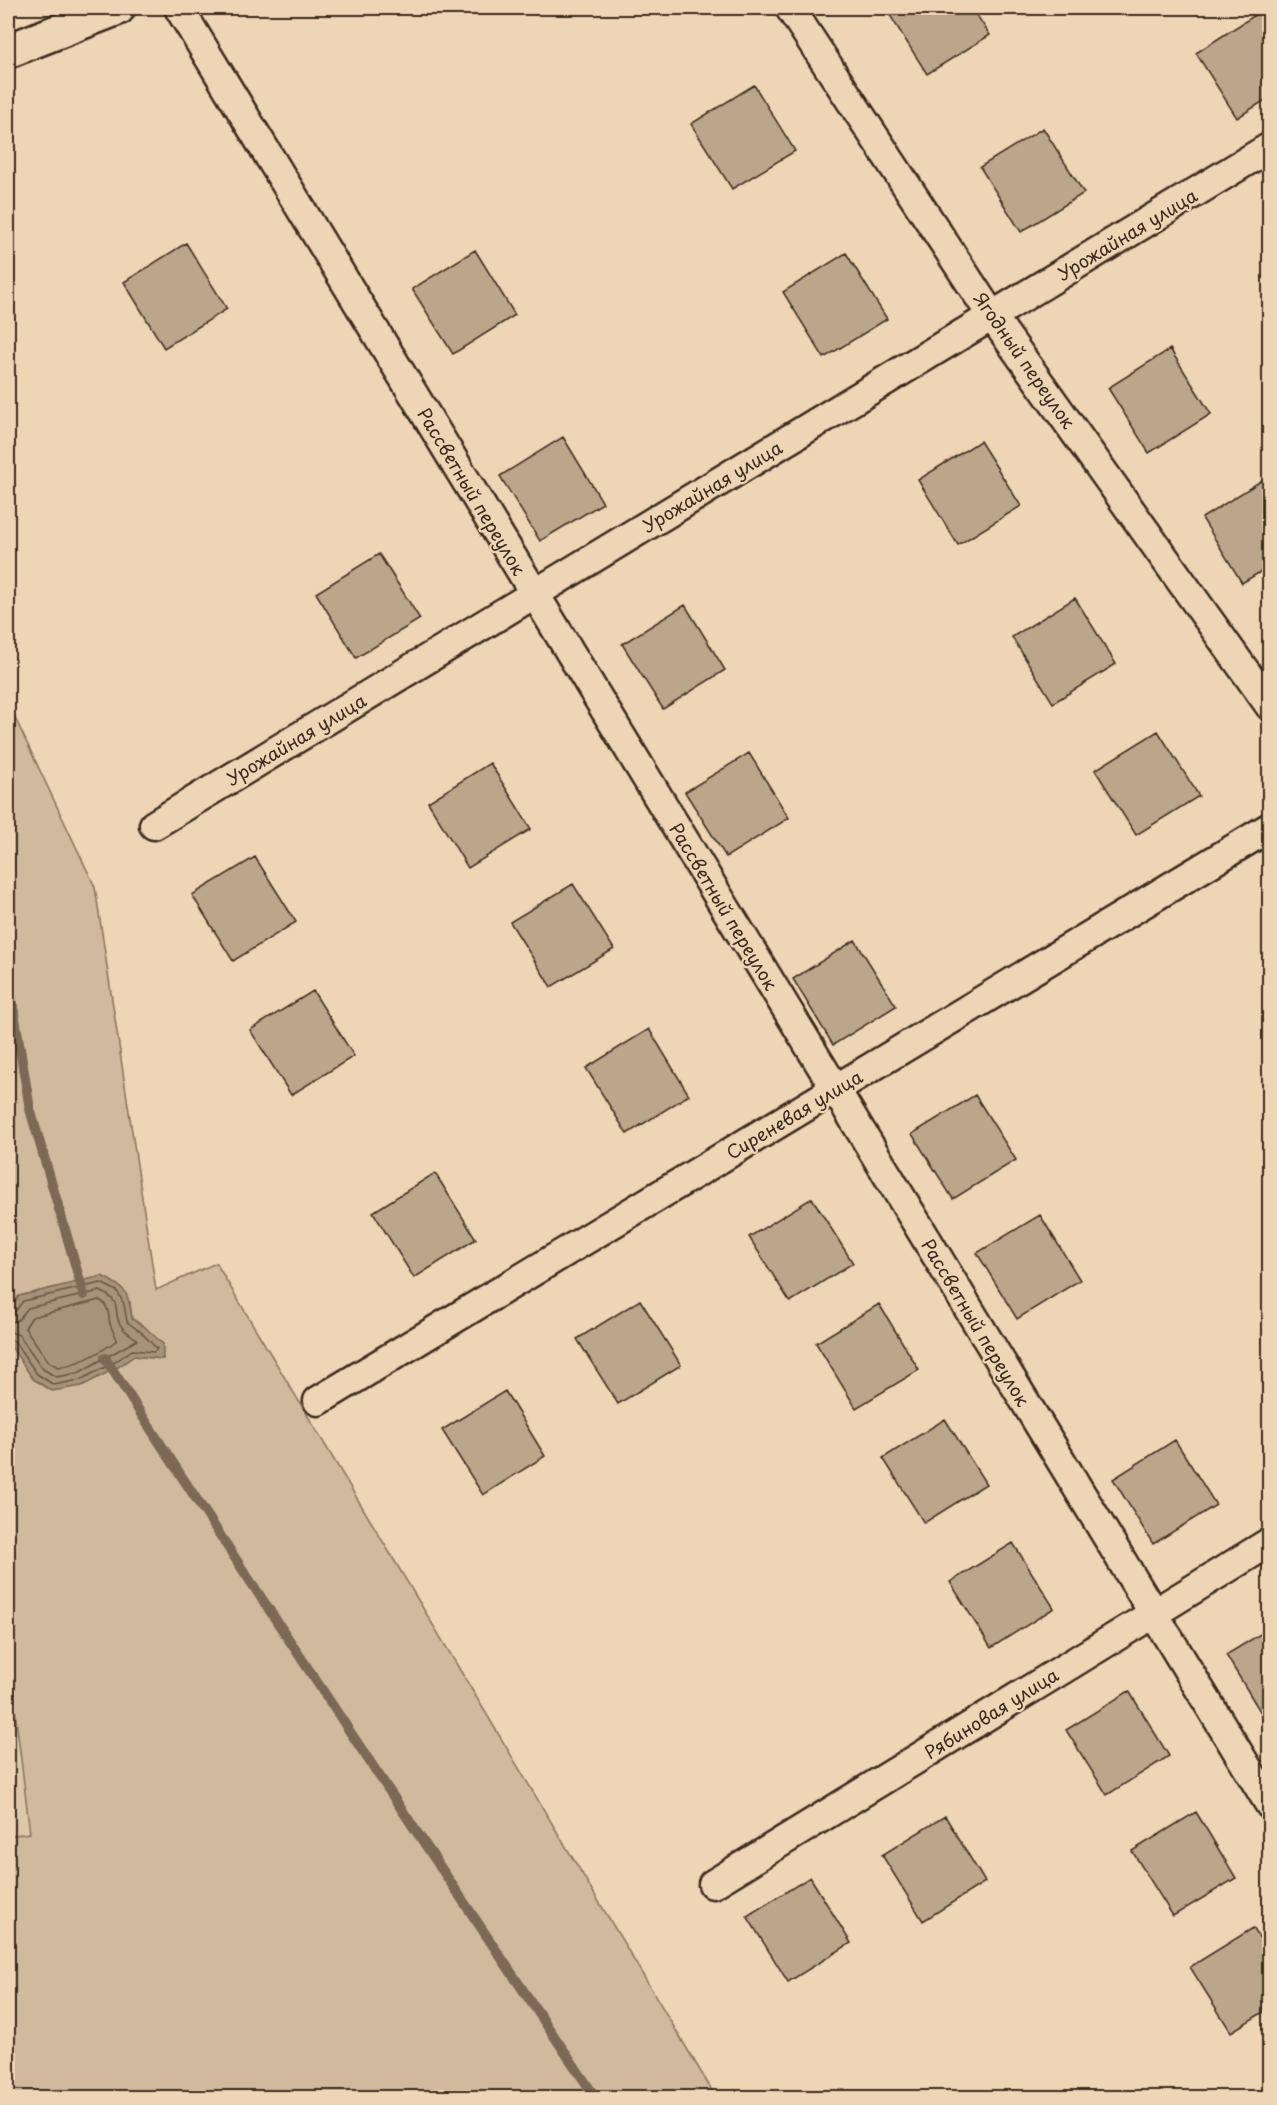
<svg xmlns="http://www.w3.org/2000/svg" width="1277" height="2105" font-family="'Playpen Sans',sans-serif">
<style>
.built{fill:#dec7a8}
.green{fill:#d0b99c;stroke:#86725d;stroke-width:1.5}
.water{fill:#a7927a;stroke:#7c6855;stroke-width:1.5}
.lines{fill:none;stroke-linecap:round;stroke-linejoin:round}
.shore{stroke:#665443;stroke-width:1.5}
.stream{stroke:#7c6855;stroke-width:10}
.building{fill:#bba68b;stroke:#3b2a1e;stroke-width:1.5}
.minor-casing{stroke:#3b2a1e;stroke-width:33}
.tertiary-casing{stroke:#3b2a1e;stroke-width:38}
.minor{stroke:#edd5b5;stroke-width:28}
.tertiary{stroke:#edd5b5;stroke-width:33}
.labels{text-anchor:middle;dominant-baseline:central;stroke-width:4.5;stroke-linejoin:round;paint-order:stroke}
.street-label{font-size:18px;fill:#3b2a1e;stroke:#edd5b5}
</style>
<rect width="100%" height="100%" fill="#edd5b5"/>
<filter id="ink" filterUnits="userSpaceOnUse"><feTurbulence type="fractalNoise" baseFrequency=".0167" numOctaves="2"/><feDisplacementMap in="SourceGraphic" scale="12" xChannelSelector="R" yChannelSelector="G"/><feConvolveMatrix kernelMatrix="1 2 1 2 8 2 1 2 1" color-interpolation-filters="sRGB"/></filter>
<g filter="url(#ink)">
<path class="built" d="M8,1653L30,1833L8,1836Z"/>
<path class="green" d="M8,703L95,887L156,1290L216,1263L716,2097H8V1836L30,1833L8,1653V1330L10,1345L118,1367L134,1356L163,1359L145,1327L132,1319L130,1302L58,1287L19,1296L8,1312Z"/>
<path class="water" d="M102,1276C126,1288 129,1292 132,1319L145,1327L163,1344V1359L134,1356L118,1367L82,1386L52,1391L33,1379L10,1345L8,1312L19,1296Z"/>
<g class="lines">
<path class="shore" d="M99,1300C111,1306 107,1316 111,1327C113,1332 116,1335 117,1340C100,1353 79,1364 58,1367L49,1362L25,1328L32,1317Z
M8,1315L14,1313L23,1301L101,1283L117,1291L124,1304L127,1322L141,1332L157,1349L154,1352L132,1350L115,1362L80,1380L54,1385L37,1374L14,1341L8,1339
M8,1323L18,1320L28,1308L100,1291C126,1303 110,1313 122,1327C126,1333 133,1335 137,1340L78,1373L56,1377L43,1369L19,1335L8,1331"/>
<path class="stream" d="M8,976L30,1109L84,1295
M105,1358C265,1607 430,1853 596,2098"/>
</g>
<path class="building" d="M889,8H972L990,35L927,74L886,9Z
M1258,13L1270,31V97L1237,118L1196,53Z
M754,85L795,151L732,189L691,124Z
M1043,128L1084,193L1021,232L980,167Z
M186,243L227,309L164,348L124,282Z
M475,250L515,315L453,354L412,289Z
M846,253L887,319L824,358L783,292Z
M1170,349L1211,414L1149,453L1108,388Z
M563,437L603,503L540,541L500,476Z
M980,441L1021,506L958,545L918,480Z
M1264,479L1270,487V566L1242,583L1202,518Z
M379,554L420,619L356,658L316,593Z
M1075,598L1116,664L1053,703L1012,637Z
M685,605L725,670L663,709L622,644Z
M1158,731L1199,796L1136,835L1095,770Z
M749,753L789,818L726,857L685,792Z
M490,763L531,829L468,868L428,802Z
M255,857L296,922L233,961L192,895Z
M573,884L614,949L551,987L510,922Z
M855,940L896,1006L833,1045L793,979Z
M313,991L354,1056L291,1095L250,1030Z
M649,1029L689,1095L627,1134L586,1068Z
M975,1095L1016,1160L953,1199L912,1134Z
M435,1173L476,1239L414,1278L373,1212Z
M812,1198L853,1263L790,1302L749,1237Z
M1040,1215L1080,1280L1017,1319L977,1253Z
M640,1300L681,1365L618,1404L577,1339Z
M879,1304L919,1370L856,1408L816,1343Z
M505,1391L545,1456L483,1495L442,1430Z
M945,1419L986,1484L924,1523L883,1458Z
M1175,1440L1216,1505L1153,1544L1113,1479Z
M1013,1543L1054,1608L991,1648L950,1582Z
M1270,1628V1719L1266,1721L1226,1655Z
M1129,1691L1169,1756L1107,1795L1066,1730Z
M1196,1812L1236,1878L1173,1916L1132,1851Z
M945,1816L985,1882L923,1921L882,1855Z
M810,1877L851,1943L788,1982L747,1916Z
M1253,1928L1270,1954V2008L1231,2032L1190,1967Z"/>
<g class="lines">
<g class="minor-casing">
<path id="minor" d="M179,8L1270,1805
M790,8L992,316L1270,706
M154,825L1270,147
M318,1401L1270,827
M713,1884L1270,1542"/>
</g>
<g class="tertiary-casing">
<path id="tertiary" d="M8,51L118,8"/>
</g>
<use href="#minor" class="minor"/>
<use href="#tertiary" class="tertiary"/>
</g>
</g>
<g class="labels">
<g class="street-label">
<text transform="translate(1127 234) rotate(-31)">Урожайная улица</text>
<text transform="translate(1025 360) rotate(55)">Ягодный переулок</text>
<text transform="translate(712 486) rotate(-31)">Урожайная улица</text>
<text transform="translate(472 491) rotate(59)">Рассветный переулок</text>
<text transform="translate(296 739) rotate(-31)">Урожайная улица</text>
<text transform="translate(724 906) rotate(59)">Рассветный переулок</text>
<text transform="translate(794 1114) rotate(-31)">Сиреневая улица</text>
<text transform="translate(976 1322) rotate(59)">Рассветный переулок</text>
<text transform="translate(991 1713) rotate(-32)">Рябиновая улица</text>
</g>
</g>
<rect width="1277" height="2105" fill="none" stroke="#edd5b5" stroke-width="30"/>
<rect x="15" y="15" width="1247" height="2075" fill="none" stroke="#3b2a1e" stroke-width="2" filter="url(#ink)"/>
</svg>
